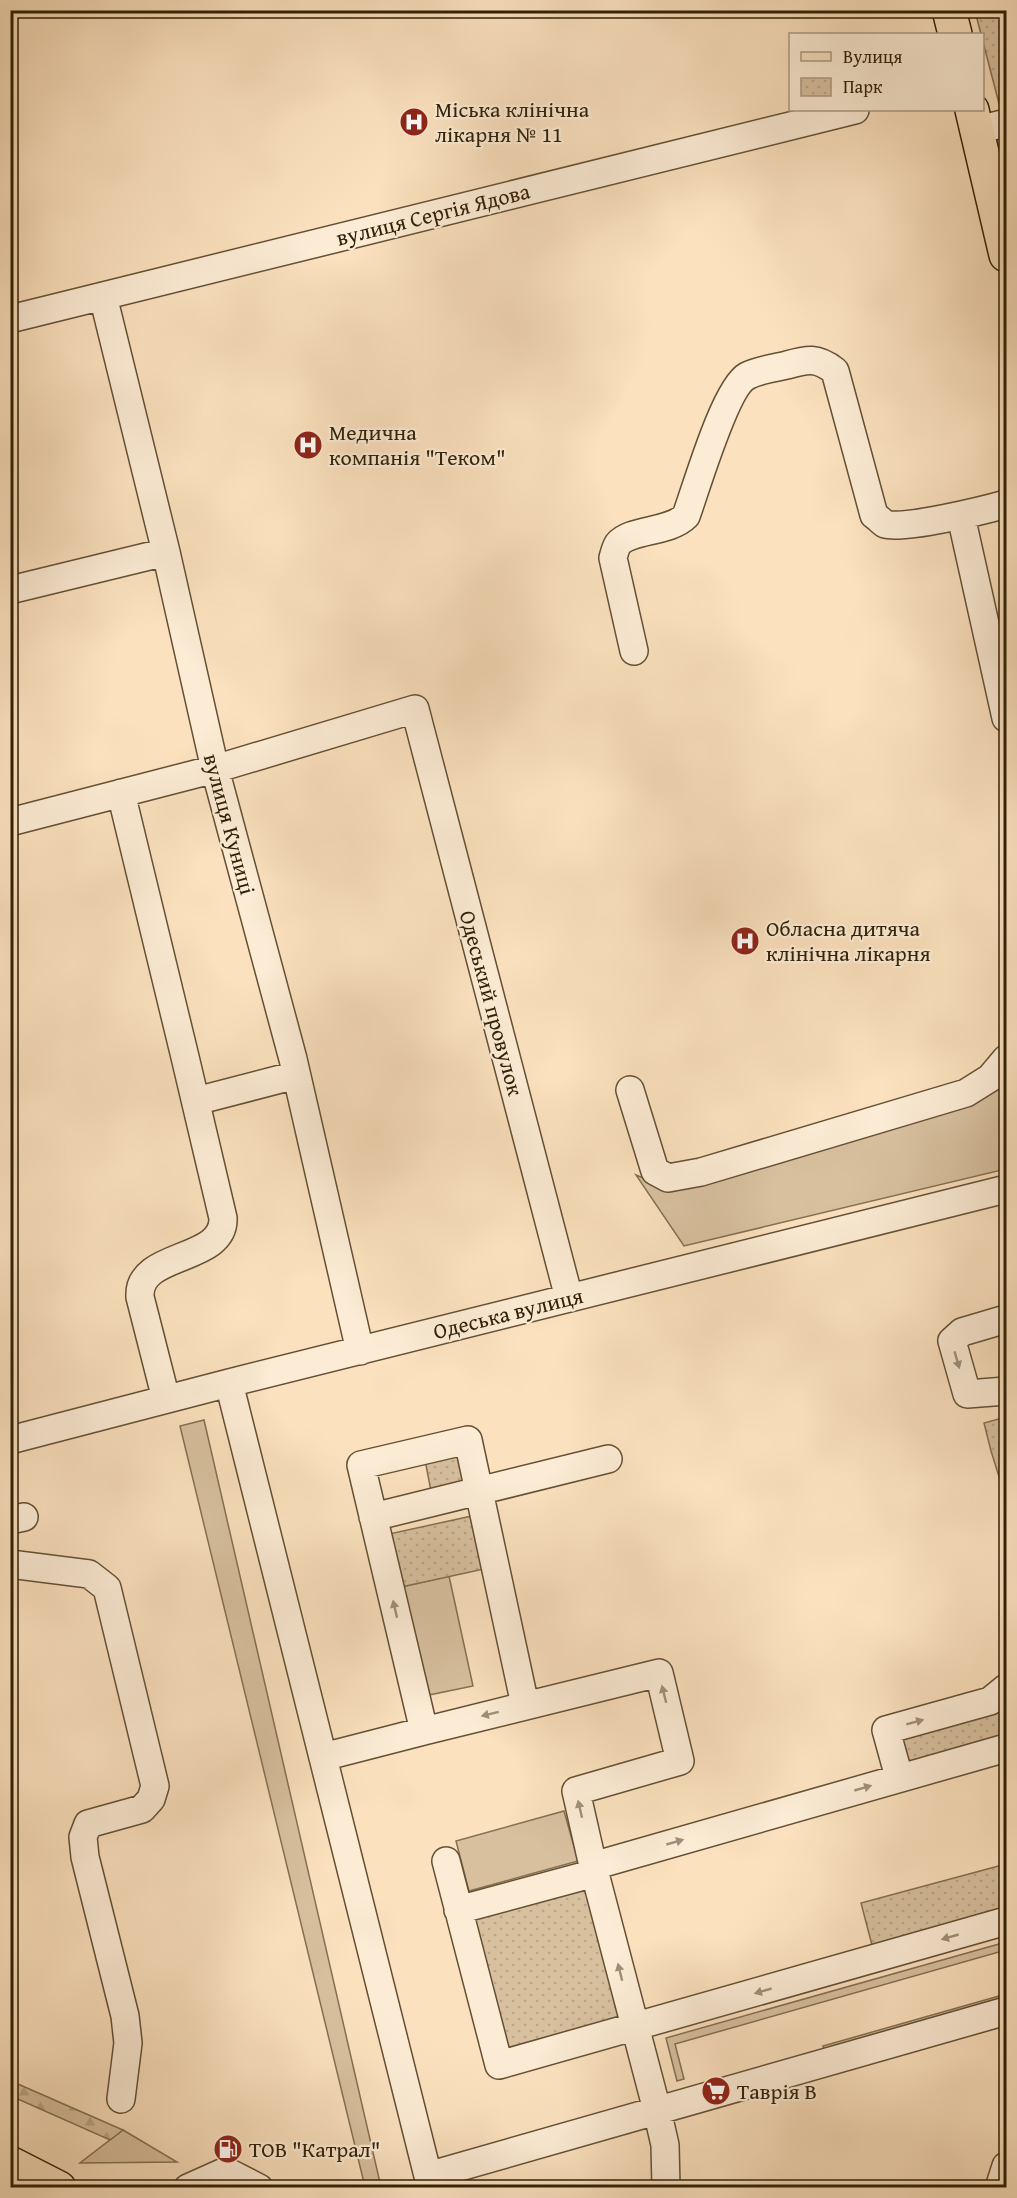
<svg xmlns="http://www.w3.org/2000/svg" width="1017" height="2198" font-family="'Gentium Book Plus',serif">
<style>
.grass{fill:#d8c09f;stroke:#847052;stroke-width:1.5}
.forest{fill:url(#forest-firs);stroke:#847052;stroke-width:1.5}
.park{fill:url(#park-dots);stroke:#847052;stroke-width:1.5}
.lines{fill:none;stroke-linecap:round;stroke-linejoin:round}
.minor-casing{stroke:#635034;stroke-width:30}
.major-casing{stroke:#302006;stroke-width:36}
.minor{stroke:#fcecd5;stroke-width:27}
.major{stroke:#fbe1be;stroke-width:33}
.oneway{fill:#a09078}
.labels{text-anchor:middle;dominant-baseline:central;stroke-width:4.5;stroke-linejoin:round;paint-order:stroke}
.poi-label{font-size:22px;fill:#302006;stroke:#fcecd5;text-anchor:start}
.street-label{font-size:22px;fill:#302006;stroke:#fcecd5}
</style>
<defs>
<pattern id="forest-firs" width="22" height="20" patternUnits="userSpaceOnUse" patternTransform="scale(1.5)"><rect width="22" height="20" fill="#d8c09f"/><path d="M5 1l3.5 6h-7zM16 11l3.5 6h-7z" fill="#baa587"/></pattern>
<pattern id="park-dots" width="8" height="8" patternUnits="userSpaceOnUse" patternTransform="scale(1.5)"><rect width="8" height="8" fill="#d8c09f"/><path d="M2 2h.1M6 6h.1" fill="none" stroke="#baa587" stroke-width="1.8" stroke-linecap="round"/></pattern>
</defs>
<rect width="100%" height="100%" fill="#fbe1be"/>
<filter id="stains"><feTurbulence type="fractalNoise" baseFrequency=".00333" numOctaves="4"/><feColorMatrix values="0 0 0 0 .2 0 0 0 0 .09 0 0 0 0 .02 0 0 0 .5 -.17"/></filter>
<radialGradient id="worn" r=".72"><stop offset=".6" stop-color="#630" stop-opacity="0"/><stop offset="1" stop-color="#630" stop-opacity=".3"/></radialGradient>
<path class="grass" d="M1006,1052V1169L684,1246L636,1175L655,1183L960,1107Z
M204,1420L381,2187H365L180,1426Z
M449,1576L473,1686L424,1696L401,1587Z
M564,1811L578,1861L469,1891L456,1841Z
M1006,1942V1950L675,2044L684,2079L677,2081L666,2038Z
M1006,1994V2001L825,2053L823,2046Z
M123,2130L177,2162L80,2163Z"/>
<path class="forest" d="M11,2081L123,2130L110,2140L11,2096Z"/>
<path class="park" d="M975,11H1006V118L1003,119Z
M1006,1417V1499L991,1451L984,1423Z
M463,1452L470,1482L431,1491L425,1460Z
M472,1516L484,1569L401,1587L389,1534Z
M1006,1701V1737L904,1766L895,1733Z
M1006,1864V1909L872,1945L861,1903Z
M589,1888L624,2023L507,2054L472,1919Z"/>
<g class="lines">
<g class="minor-casing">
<path id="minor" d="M977,130L1006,123
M103,296L166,552L215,769L293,1059L360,1351
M10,319L855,110
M961,516L1006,718
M10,590L166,552
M634,651L613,558C614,554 616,547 618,544C630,529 669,533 686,516C696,489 725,388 747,376C758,370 775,368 787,365C808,359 817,357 835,371L874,515C877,517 882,522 885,524C904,530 985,510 1006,504
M121,793L185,1057L223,1218C225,1263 137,1251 140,1297L166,1399
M10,822L215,769L415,709L569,1298
M630,1090L655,1171L668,1178L701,1172L966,1093L990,1078L1006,1059
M196,1101L296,1075
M1006,1319L962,1332L952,1341L967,1394L1006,1391
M229,1383L428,2176L1006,2011
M10,1440L229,1383L1006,1189
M373,1517L608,1459
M10,1520L24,1517
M10,1564L89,1574L107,1588L155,1786L151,1799L142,1809L88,1824L83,1837L85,1857L125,2016L128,2043L121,2099
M525,1705L468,1440L361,1465L424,1731L659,1673L680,1761L576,1791L593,1866
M323,1757L424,1731
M899,1777L886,1730L990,1701L1006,1688
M446,1861L499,2065L1006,1921
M458,1910L595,1873
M188,2188L226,2171L259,2188
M666,2188L665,2145L657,2110L593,1866L1006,1748
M999,2188L1006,2166"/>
</g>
<g class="major-casing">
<path id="major" d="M949,10L955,34
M972,110L1006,255
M10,2163L59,2188"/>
</g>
<use href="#minor" class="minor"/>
<use href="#major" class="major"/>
</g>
<defs><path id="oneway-solid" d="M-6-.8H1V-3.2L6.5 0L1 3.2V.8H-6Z" transform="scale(1.5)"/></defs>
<g class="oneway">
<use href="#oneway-solid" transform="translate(957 1360) rotate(74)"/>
<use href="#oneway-solid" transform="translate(395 1609) rotate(-103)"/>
<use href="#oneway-solid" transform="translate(664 1694) rotate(-104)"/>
<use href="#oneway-solid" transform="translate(490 1714) rotate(166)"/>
<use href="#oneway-solid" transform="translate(915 1722) rotate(-15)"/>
<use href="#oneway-solid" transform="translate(863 1788) rotate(-16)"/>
<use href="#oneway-solid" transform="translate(580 1809) rotate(-103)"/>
<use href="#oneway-solid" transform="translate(675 1842) rotate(-16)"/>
<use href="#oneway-solid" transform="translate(950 1937) rotate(164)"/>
<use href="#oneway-solid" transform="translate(620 1972) rotate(-104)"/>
<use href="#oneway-solid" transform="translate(763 1991) rotate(164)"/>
</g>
<defs>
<g id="hospital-disc" transform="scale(1.5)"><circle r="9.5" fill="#8f2418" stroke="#fcecd5"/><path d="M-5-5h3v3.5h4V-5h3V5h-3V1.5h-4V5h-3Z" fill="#fff"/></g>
<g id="supermarket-disc" transform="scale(1.5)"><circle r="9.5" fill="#8f2418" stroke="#fcecd5"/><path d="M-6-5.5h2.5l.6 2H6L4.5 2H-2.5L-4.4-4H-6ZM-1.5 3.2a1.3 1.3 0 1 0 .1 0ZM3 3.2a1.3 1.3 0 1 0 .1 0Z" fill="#fff"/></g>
<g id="fuel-disc" transform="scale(1.5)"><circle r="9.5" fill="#8f2418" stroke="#fcecd5"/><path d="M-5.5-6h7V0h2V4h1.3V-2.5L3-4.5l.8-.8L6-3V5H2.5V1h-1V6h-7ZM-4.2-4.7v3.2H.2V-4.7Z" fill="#fff"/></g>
</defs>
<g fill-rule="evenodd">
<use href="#hospital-disc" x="414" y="122"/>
<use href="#hospital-disc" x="308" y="445"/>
<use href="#hospital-disc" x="745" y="941"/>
<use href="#supermarket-disc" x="716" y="2091"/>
<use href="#fuel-disc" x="228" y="2149"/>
</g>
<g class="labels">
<g class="poi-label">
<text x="435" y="109">Міська клінічна<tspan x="435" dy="25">лікарня № 11</tspan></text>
<text x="329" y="432">Медична<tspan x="329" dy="25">компанія "Теком"</tspan></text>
<text x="766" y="928">Обласна дитяча<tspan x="766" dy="25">клінічна лікарня</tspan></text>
<text x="737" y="2091">Таврія В</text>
<text x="249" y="2149">ТОВ "Катрал"</text>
</g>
<g class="street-label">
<text transform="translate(433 214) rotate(-14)">вулиця Сергія Ядова</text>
<text transform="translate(230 824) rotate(75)">вулиця Куниці</text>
<text transform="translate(492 1003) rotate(75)">Одеський провулок</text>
<text transform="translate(508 1313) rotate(-14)">Одеська вулиця</text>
</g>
</g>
<rect width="1017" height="2198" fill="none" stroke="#fbe1be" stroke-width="36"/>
<rect x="12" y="12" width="993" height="2174" fill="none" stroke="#302006" stroke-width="3"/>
<rect x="18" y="18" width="981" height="2162" fill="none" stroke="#302006" stroke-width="1.5"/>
<rect x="789" y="33" width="195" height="78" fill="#fcecd5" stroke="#aa9a82" stroke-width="1.5"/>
<rect x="801" y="52" width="30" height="9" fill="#fbe1be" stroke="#aa9a82" stroke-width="1.5"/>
<text x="843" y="63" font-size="18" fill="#302006">Вулиця</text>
<rect x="801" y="78" width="30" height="18" fill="url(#park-dots)" stroke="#aa9a82" stroke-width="1.5"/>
<text x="843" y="93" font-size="18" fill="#302006">Парк</text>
<rect width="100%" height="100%" filter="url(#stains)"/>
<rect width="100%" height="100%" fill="url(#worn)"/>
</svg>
